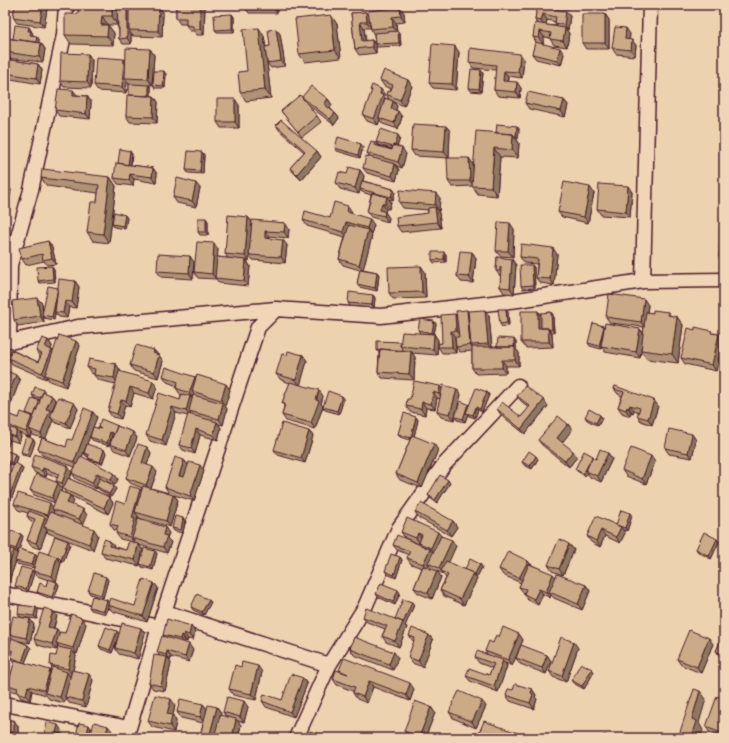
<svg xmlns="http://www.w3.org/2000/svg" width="729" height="743" font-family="'Gochi Hand',sans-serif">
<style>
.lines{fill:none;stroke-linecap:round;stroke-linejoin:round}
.street-casing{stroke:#4a1f2b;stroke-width:17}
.street{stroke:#f0d5b7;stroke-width:14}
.wall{fill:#af9374;stroke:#4a1f2b;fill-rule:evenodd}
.shaded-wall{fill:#8e785e;stroke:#4a1f2b}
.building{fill:#cbab87;stroke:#4a1f2b}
</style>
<rect width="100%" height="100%" fill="#edd2af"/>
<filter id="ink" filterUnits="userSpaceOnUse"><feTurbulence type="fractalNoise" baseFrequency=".025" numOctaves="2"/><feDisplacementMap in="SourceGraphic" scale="8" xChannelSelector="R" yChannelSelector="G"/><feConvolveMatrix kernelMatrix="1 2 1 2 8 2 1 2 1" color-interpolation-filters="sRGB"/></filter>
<g filter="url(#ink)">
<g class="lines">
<g class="street-casing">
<path id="street" d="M5,264L10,265L9,342
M10,265L31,190L64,35L66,5
M643,281L650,5
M5,343L78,327L276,309
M5,594L159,627
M165,612L329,665
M5,704L129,728
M126,738L159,627L258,327L276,309L381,316L518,300L643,281L724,280
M296,738L329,665L365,607L399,528L443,466L518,386"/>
</g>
<use href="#street" class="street"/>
</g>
<path class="wall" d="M15,5H44L47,9L44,27L17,23L13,17Z
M79,5H114L117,9L135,6L134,5H153V6H159L163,12L162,37L133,36L131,34V44H123L119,39V31L117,25H108L114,33L113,45L71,44L65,35L78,14Z
M176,5H205L204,35H197L194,31H190L186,25V24H180L176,18Z
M277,5V13H249L245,8Z
M541,5H569L568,9Z
M576,5H586V8L578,7Z
M537,6L570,16L568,30H566L569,33L567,47L554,45L550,39L551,38L544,37L543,44L564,54L561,65L536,59L532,54L536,42L533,37L537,24L535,20ZM547,20L555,22V23L557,26L546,25Z
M400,7L404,13L405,22L396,23L397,31L400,34L401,46L377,47L375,44L374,35L371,29L370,28H364L366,41L372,40L376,46V53L359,55L355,49L351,13L366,12L369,16Z
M232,14L234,17V32H217L215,30Z
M605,14L609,20V49H586L582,43Z
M337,24L341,58L305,62L299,54Z
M29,27L33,34L32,35L39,39V43H41L45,49L43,62L5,58V38L13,39Z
M276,29L280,34L285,66L271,68L267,63L271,98L246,101L240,92L247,71L264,36L266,47L270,46Z
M630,34L629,39L636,45L635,56L616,54L612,48Z
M150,49L154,55L152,85H149L151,87V96H154L158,102L157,123L130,122L126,116L129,95V84L127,81L126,93L98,91L94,85L124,59L126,62Z
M459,52L456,90L433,88L429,83Z
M88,54L92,60L91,88L64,87L60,81Z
M5,59L38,64L42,70L40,84L5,78Z
M524,59L522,78L508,76V81L521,88L520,98L498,96L494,90L496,70L473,68L469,62Z
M483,73L481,92L471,91L469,88Z
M166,74L165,88H155L153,85Z
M380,80H408L412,86L404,106L394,102L397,106L396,110L402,117L398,129L383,124L380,120L378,125L367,121L363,115L372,92L370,90L385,95L384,98H385L389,99L386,94L390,92L391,89L384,86Z
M77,95L87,96L91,102L90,119L59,116L55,110Z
M302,97L328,99L332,105L330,108L335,113L339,118L334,125L306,103Z
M564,100L568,105L565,117L529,109L525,103Z
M239,105V128H221L217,122Z
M281,111L317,116L321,122L302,137Z
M276,125L317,151L321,157L301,180L294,173L290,168L304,152L280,131Z
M446,126L450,131L449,158L415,156L411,150Z
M517,126L519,129L518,139H516L519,143L518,158L500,157L497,196L478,194L472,186L452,187L448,181L469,158L473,164V167L496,133Z
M400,138L397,147L406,154L402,168L396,166L399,170L396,181L367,173L363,168L370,157L367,153L375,142L378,146L392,149L378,145L376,142Z
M361,144L363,147L360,158L337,151L335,148Z
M202,152L204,155L203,174L188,173L186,170Z
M132,154L131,165L153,168L157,174L156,183L134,179L133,186L118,184L114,178L118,163Z
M360,170L364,176L363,181L393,189L395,192L393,200L389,199L391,202L389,209H386L385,212L389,218L388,222L371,217L367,212L371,195L362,192L360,190L359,194L340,189L336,183L347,174Z
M110,177L116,186L109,243L93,241L87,232L97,202L98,193L47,186L41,178Z
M5,186L11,190L10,196L5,195Z
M200,188L196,207L177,203L173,197Z
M632,192L630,217L601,215L597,209Z
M594,193L588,223L562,217L558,212Z
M440,198L439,211H438L439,213L441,228L401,232L397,226L428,213V210L403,208L399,202Z
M352,212V214L374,225L371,234L372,236L363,269L377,272L379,275L377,291L359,287L357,284L360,270L343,265L339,259L345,237L307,226L303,220L330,218Z
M248,217L252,222L285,223L289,229L288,238L269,236V238L287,245L285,263L253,260L249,255V261H247L250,266L248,286L219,283L216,279L198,278L194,272L218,249L217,257L228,258L225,254Z
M127,218L125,229L114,227L112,224Z
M208,221V235H200L198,232Z
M724,228V264L719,257Z
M514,229L513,257L500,256L496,251Z
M48,241L52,247L56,264L47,265L44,261L26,265L22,259Z
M444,252L446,254V262L434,263L432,260Z
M472,252L476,258L473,283L461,282L457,276Z
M557,254L554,285L540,283L536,278L537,264L524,263L520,257Z
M497,257L516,265L514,294L504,293L500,287L501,277L496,271Z
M194,262L193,279L161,277L157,271Z
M52,266L54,269L55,282L40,283L38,281Z
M421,266L425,272L426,298L393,299L389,293Z
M534,267L535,288L523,289L521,286Z
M75,281L79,287L76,308L69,307L67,318L59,317L55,313L54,320L44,318L43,316L44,322L18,326L14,320L37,298L42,303L43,312L58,288Z
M373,295L375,298L374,308L350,306L348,303Z
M648,305L647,313H653L668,312L671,316L677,317L683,325L678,363L647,359L641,351L640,358L605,352L602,347L601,349L590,346L588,343L604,326L640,329L643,333L644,327L610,323L606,317Z
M467,310L468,313L489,316L492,347H498L516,342V349L519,353V366H506V373L476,374L472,368V351L460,352L456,347V344V353H442L438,347V344L437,355L412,353L415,357L414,380L382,378L378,372L379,353L377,350L401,342L420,333L418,330L434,321L436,324L434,334L438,340V344L442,343L457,317Z
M538,311L541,314L551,312L553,315L554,332H552V334L553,347L526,348L521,342Z
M508,312L509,326L502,327L500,324Z
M713,333L719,334L723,340L716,371L685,364L681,358Z
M48,340L52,346L51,349L53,351L76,341L80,346L66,387L49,381L47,377L46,379L12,364L8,358L5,359V350L14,351L38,362L40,357L36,351Z
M154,350L163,361L158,378L134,371L130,365Z
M724,353V369L720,363Z
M287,355H303L307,361L300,385L323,396L321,404L323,406L315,429L286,421L282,415L284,406L282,403L290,383L281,380L276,374Z
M116,364L120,370V372L157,387L153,399L134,393L130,407L125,405L121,419L112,417L108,411L116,384L98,380L94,375V374L91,373L87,367Z
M5,370L20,380L7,414L19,418L28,415L26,413L40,400L34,398L32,395L46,394L52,396L56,401L51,412L52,413L74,403L78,409L70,428L54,422L53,420L45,439L66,447L97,417L93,427L98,429V427H119L133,432L137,438L130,456L114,450L110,444L113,436L112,435L109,446L92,440L90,437L93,428L82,457L118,479L115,485L101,479L116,489L111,497L98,489L97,487L96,489L76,479L72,473L70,479L109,497L113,503L108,514L71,496L74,501L72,505L87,515L83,525L98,535L93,550L48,533L47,530L40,549L31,546L27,540L34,523L31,522L27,516L28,513L18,510L14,504L53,507L55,503L34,495L30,490L57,482L56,481L58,478L47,474L46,477L35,473L31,467L72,472L75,467L42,455L38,449L42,438L33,435L32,433L30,437L19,433L21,436L19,443L10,440L6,451L15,454L17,457L15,464L23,469L11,500L5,498V487L13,465L7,463L9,465L5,474ZM61,487L64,488L63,489L67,494L61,492L62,489Z
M163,376L195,377L196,378L230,390L225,406L227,409L223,425L218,424L221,428L218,440L200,435L195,454L183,450L179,445L188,416L176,413L166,446L150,441L146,435L180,400L181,395L180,394L176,388L177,386L167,382Z
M615,386L658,406L652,425L641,421L637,416L639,412L634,410L633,413L631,412L630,416L622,413L618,407L622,396L618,394L614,389Z
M442,389H457L461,395L456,413L469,405L487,392L489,395L482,412L478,410L475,418L469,416L468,414L465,422L457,420L455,417L454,420L441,417L437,411L440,399L437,398L435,409L426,408L425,415L410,412L406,406L410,399Z
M342,396L344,398L339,414L325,410L323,407Z
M517,396L548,406L525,434L501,415L497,409L521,417L529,408L521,401Z
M600,415L602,418L598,426L587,420L585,417Z
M416,417L418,420L414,436L438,450L422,488L400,480L396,474L410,440L400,437L398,434Z
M568,424L572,430L562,442L577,457L569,467L542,445L538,440Z
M309,431L313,436L305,463L278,455L274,450Z
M696,440L692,458L669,454L665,448Z
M35,442L30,457L23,455L21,452Z
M147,447L151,453L147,465L157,472L151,488L169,493L165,487L184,460L188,465L204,471L194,501L174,495L178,500L170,527L139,518L138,516L137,522L169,533L167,538L171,542L167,553L139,545L143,550L139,566L105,558L101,552L114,546V547L126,550L129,541L120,539L116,533L117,531L114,530L110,524L125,504L140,489L141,491L142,488L130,483L126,478Z
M84,453H106L102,464L90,460L88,458L89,457L86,456Z
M608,453L612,459L601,482L590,477L587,473L585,476L577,471L575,469L595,459Z
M538,459L532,469L524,465L522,462Z
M655,462L646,484L626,476L622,470Z
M450,483L437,503L430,498L428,495Z
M415,512L453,521L457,527L451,536L419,518Z
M632,516L627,531L623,530L625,533L620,543L605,536L600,547L591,542L587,536L616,525Z
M183,518L185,521L183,533L174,531L172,528Z
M401,532L441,536L456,546L448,562L467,571L465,569L480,564L482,567L477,577L474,575L477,579L464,605L444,596L440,590L446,578L443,574L437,571L441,577L432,599L418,593L414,588L422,568L411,564L407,558L409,555L397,550L393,545H420L419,544L405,538ZM429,565L432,569L428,568Z
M21,534L23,536L19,549L35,554L37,556L34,568L17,564L16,561L7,587H5V535L9,536ZM14,550L18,552L17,554Z
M717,539L719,542L711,559L698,552L696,549Z
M70,544L63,562L61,561V563L56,581L57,582L59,585L54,600L39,594L37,592L46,586L48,580L37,576L33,571L48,554Z
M569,544L574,550L563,575L552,571L548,565Z
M155,551L157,553L153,570L142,567L140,564Z
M400,557L402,560L396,578L387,574L385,571Z
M528,561L530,564L556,577L586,585L590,591L582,610L554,598L551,595L550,598L543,594L538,605L528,600L524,594V593L519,587L521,583L503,575L499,569Z
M34,573L28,592L17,589L15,586Z
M106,577L108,580L103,598L90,594L88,591Z
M154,583L158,588L147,622L112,611L108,606L106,614L91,610L89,607L107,600L109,602L135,606Z
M400,593L395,605L378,597L376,594Z
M211,602L204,615L193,610L191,607Z
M414,605L405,626L407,627L399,647L386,642L382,636L385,629L367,622L363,617L395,619Z
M38,610L37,619L20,617L18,614Z
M53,611L57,616L54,628L57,629L59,633H65L86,624L77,654L74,653L76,656L73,670L93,680L86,707L69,703L66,698L64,703L49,699L46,695L32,691L30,701L21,698L17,692L12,691L8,685L15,661L13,660L11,657L13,653L10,652L8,649L12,638L9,634L30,619L34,625L30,643L19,641L28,645L31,648L25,663L51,671L52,668L50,665L56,656L59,647L58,645L56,650L38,645L34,639Z
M141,628L145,633L138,659L119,654L115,648L118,636L112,653L101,649L99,646L119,634Z
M195,632L193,640L188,639L187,642L185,641L184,643L193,650L189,662L171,657L170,661H169L171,663L165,691L153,689L149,683L160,656L157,652L164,636L163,635Z
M519,634L523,640L512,666L506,663L507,666L498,692L470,681L466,676L489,675L492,668L479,663L475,657L487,654L485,651L499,637Z
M724,634V660L722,659L716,651Z
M429,635L433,640L423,667L412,663L408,657L414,642L409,636Z
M713,644L701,673L681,665L677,659Z
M578,648L566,682L553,677L549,671Z
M350,649L398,658L393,670L354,655Z
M547,655L551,661L546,674L520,664L516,658Z
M592,669L594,672L584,689L573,683L571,680Z
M339,670L414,689L410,701L373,687L367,703L357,699L353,693V691L337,685L333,679L340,671Z
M262,672L256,700L233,695L229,689Z
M307,684L294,717L266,707L262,701L282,700Z
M532,689L536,695L535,697L537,699L534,709L510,701L506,695L513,690Z
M724,699V738H723L710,733L706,727Z
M203,704L207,709L217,707L221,713L220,716L226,717L223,712L248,707L244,722L237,721L241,725L238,738H202L200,736L203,723L181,718L177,712Z
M175,705L173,716L176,721L174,732L152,727L148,721Z
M486,706L476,728L453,718L449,712Z
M431,707L435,713L425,738H411L408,737L404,731Z
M5,720L18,726V737L5,738Z"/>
<path class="shaded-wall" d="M43,5H44L47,9L44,27L40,21Z
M112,5H114L118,10L117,25L112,16Z
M127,5L131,10L129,30L131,34V44L127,38Z
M200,5H205L204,35L200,29Z
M273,5H277V13L273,7Z
M565,5H569L568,9Z
M159,6L163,12L162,37L158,31Z
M400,7L404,13L405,22L401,16Z
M566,11L570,16L568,30L564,25Z
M366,12L370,17L371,28L367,22Z
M232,14L234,17V32L232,29Z
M543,14L547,20L545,27L541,21Z
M605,14L609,20V49L605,43Z
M331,15L337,24L341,58L335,50Z
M102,16L108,25H101Z
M392,17L396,23L397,32L393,27Z
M360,22L364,28L366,47L362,41Z
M108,25L114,33L113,45L107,36Z
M29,27L33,34L32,38L30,35L28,31Z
M259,28L264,36L271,98L265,90Z
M565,28L569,33L567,47L563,41Z
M626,28L630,34L629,44L625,39Z
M276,29L280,34L285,66L281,61Z
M398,31L400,34L401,46L399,43Z
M540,31L544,37L543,44L539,38Z
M37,36L39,39L38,46L36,43Z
M372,40L376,46V53L372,47Z
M632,40L636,45L635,56L631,50Z
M41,43L45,49L43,62L39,57Z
M455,46L459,52L456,90L452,84Z
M560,48L564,54L561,65L557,60Z
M150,49L154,55L152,85L148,79Z
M88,54L92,60L91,88L87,82Z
M520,54L524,59L522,78L518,72Z
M124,59L128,65L125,78L127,81L126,93L122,87Z
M38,64L42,70L40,84L36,78Z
M481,70L483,73L481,92L479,89Z
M164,71L166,74L165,88L163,86Z
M504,71L508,76L507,86L503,81Z
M408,80L412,86L404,106L400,100Z
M517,82L521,88L520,98L516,92Z
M149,85L151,87V100L149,97Z
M381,89L385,95L384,98L387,101L379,118L380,120L378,125L374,119Z
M73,90L78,96L73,95Z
M87,96L91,102L90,119L86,114Z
M154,96L158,102L157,123L153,117Z
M235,99L239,105V128L235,122Z
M328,99L332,105L328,110L324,104Z
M564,100L568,105L565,117L561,111Z
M393,101L397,106L395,114L391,109Z
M398,111L402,117L398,129L394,123Z
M335,113L339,118L334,125L330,119Z
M446,126L450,131L449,158L444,152Z
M517,126L519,129L518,139L516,136Z
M513,134L519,143L518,158L512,150Z
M398,135L400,138L396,151L394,148Z
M361,144L363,147L360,158L358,155Z
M402,148L406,154L402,168L398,162Z
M494,148L500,157L497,196L491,187Z
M130,151L132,154L130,169L128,166Z
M317,151L321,157L301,180L297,174Z
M202,152L204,155L203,174L200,171Z
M469,158L473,164L474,186L470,181Z
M395,164L399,170L396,181L392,176Z
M153,168L157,174L156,183L152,177Z
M360,170L364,176L359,194L355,188Z
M130,174L134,179L133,186L129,180Z
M110,177L116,186L109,243L103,234Z
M196,183L200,188L196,207L192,201Z
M628,186L632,192L630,217L626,212Z
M9,187L11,190L10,196L8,193Z
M590,187L594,193L588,223L584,217Z
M393,189L395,192L393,200L391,197Z
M436,193L440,198L439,211L435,205Z
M387,197L391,202L389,209L385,204Z
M382,203L386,209L384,216L380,210Z
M348,206L352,212L351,218L347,212Z
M435,207L439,213L441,228L437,222Z
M385,212L389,218L388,222L384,216Z
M125,215L127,218L125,229L123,226Z
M248,217L252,222L249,261L245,256Z
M206,218L208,221V235L206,232Z
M370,219L374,225L371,234L367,228Z
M346,222L350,228L347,237L343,232Z
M285,223L289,229L288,238L284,232Z
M510,223L514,229L513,257L508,251Z
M368,230L372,236L363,270L359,265Z
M265,231L269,236V244L265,238Z
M283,240L287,245L285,263L281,257Z
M48,241L52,247L56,264L52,258Z
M214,243L218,249L216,278H215L216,279L212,274Z
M553,248L557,254L554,285L550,279Z
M444,252L446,254V262L444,259Z
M472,252L476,258L473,283L469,277Z
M190,256L194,262L193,279L189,273Z
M512,259L516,265L514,294L510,288Z
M246,260L250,266L248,286L244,281Z
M532,265L534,267L535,288L533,285Z
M52,266L54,269L55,282L53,279Z
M421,266L425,272L426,298L422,292Z
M377,272L379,275L377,291L375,288Z
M75,281L79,287L76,308L72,302Z
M58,288L55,312V313L54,320L52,317Z
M373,295L375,298L374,308L372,305Z
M37,298L42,303L43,315H42L43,316L44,322L40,316Z
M644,299L648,305L645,328L641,322Z
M65,301L69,307L67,318L63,313Z
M506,309L508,312L509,326L507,323Z
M467,310L471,316V345L474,349V351L470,345Z
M485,310L489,316L492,350L488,344Z
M538,311L542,317V330L538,328Z
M551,312L553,315L554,332L552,329Z
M455,314L459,320L460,336L456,331Z
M677,317L683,325L678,363L672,354Z
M434,321L436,324L434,334L438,340L437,355L433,349L434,335L432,333Z
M605,326L601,346L602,347L601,349L599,346Z
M548,328L552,334L553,347L549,342Z
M640,329L644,335L641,350V351L640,358L636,352Z
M451,331L455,337L456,353L452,347Z
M719,334L723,340L716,371L712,365Z
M514,339L516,342V349L519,353V366L515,360Z
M48,340L52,346L50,353L45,347Z
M76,341L80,346L66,387L62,381Z
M52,350L56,356L45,375L47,377L46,379L42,373Z
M154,350L158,356L153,353Z
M411,351L415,357L414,380L409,374Z
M159,355L163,361L158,378L154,372Z
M303,355L307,361L300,386L296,380Z
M502,360L506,366V373L502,368Z
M116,364L120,370L118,384L114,378Z
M16,375L20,380L7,414L5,411V403Z
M195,377L199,382L192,391L194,395L193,399L189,393Z
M153,381L157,387L153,399L149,393Z
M226,384L230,390L225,406L227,409L223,425L219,419L223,403L221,400Z
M440,386L444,392L443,399L439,394Z
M130,387L134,393L130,407L126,401Z
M457,389L461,395L454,420L450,414Z
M319,390L323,396L321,404L323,406L315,429L311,423Z
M433,392L437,398L435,409L431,404Z
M487,392L489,395L482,412L480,409Z
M52,396L56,401L51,412L54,416L50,417L53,420L45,440L41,434L46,409Z
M190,396L194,402L189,411L191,414L190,417L186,411Z
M342,396L344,398L339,414L337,411Z
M121,400L125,405L121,419L117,414Z
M544,400L548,406L525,434L521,429Z
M654,400L658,406L652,425L648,419Z
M422,402L426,408L425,415L421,409Z
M74,403L78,409L70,428L66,423Z
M468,404L471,406L466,413L468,414L465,422L463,419Z
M630,405L634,410L633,413L629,408Z
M172,407L176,413L166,446L162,440Z
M476,407L478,410L475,418L473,415Z
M627,407L631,412L630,416L626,410Z
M93,412L97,417L78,468L74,462Z
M600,415L602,418L598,426L596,423Z
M32,416L36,422L29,429L32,433L30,437L26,432Z
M416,417L418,420L413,441L411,438Z
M217,422L221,428L218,440L213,435Z
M568,424L572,430L561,444L557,438Z
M196,429L200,435L195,454L191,448Z
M17,430L21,436L19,443L15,437Z
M309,431L313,436L305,463L301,458Z
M110,432L112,435L109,446L107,443Z
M133,432L137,438L130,456L126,450Z
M6,434L10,440L5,454V437Z
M692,434L696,440L692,458L688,453Z
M33,439L35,442L30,457L27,454Z
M434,444L438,450L422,488L418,483Z
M147,447L151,453L146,468L142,463Z
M104,450L106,453L102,464L100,462Z
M573,451L577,457L569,467L565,461Z
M608,453L612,459L601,482L597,476Z
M15,454L17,457L14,465L12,463Z
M536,456L538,459L532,469L530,466Z
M593,456L595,459L586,471L587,473L585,476L583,474Z
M651,456L655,462L646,484L642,479Z
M5,460L9,465L5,474Z
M184,460L189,466L183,481L179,476Z
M200,465L204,471L194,501L190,496Z
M21,466L23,469L11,500L9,497Z
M68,466L72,472L66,489L62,483Z
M153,467L157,472L150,491L146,485Z
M43,468L47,474L46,477L42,471Z
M97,473L101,478L96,489L92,483Z
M114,473L118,479L115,485L111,480Z
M448,480L450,483L437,503L435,500Z
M58,483L62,489L56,504L52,498Z
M114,486L116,489L111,497L109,494Z
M140,489L144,495L135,512L138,516L137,521L139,525L132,538L135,542L134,543L130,537L132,518Z
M70,495L74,501L71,509L67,503Z
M173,495L178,500L170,527L166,521Z
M109,497L113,503L108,514L104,508Z
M50,503L54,509H52L54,511L51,520L47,515Z
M83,509L87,515L83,525L79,519Z
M630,513L632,516L627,531L625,528Z
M45,517L50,523L44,527L47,530L40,549L36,543Z
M183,518L185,521L183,533L181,530Z
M453,521L457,527L451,536L447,530Z
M165,527L169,533L167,538L171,542L167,553L163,547V535Z
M621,527L625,533L620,543L616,537Z
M94,529L98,535L93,550L89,544Z
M601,530L605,536L600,547L596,541Z
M438,532L442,537L435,554L431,548Z
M418,533L422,539L420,544L416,538Z
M21,534L23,536L19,552L16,549Z
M717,539L719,542L711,559L709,556Z
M452,540L456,546L444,573L441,571L439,568Z
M68,541L70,544L63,562L61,560Z
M110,541L114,546L113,552L109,546Z
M138,544L143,550L139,566L135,560Z
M569,544L574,550L563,575L559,569Z
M430,549L434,554L428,563L429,565L427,570L423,564Z
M14,550L18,555L7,587L5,584V576Z
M155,551L157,553L153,570L150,567Z
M35,554L37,556L34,568L32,565Z
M57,557L61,563L56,582L52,576Z
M400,557L402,560L396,578L394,575Z
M528,561L532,566L524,584L519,578Z
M480,564L482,567L477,577L475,574Z
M32,570L34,573L28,592L26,589Z
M437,571L441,577L432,599L428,593Z
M473,573L477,579L464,605L460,599Z
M553,574L557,579L549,592L551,595L550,598L546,592Z
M106,577L108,580L103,598L101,595Z
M57,582L59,585L54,600L52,597Z
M154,583L158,588L147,622L143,616Z
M586,585L590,591L582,610L578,604Z
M539,589L543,594L538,605L534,599Z
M398,590L400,593L395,605L393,602Z
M107,600L109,603L108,605V606L106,614L104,611Z
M209,600L211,602L204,615L202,612Z
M412,602L414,605L405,626L407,627L399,647L395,641L403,622Z
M36,607L38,610L37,619L34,616Z
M53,611L57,616L52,633L48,627Z
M82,618L86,624L77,654L73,648Z
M30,619L34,625L30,643L26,638Z
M191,626L195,632L193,640L189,635Z
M141,628L145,633L138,659L134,653Z
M57,629L61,635L56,643L58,645L56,650L52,644Z
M117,631L119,634L112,653L110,650Z
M184,633L188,639L187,642L183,636Z
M519,634L523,640L512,666L508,660Z
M181,635L185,641L184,645L180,639Z
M429,635L433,640L423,667L418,661Z
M709,638L713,644L701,673L697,667Z
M574,642L578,648L566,682L562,676Z
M189,644L193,650L189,662L185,657Z
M28,645L31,648L24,665L22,662Z
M72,650L76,656L72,675L68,669Z
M167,651L171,657L170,661L166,655Z
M394,652L398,658L393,670L389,664Z
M547,655L551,661L546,674L542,668Z
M167,657L171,663L165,691L161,686Z
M503,660L507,666L498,692L494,686Z
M258,666L262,672L256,700L251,694Z
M592,669L594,672L584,689L582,686Z
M50,670L54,675L47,694L44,690Z
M67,672L71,678L65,697L66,698L64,703L60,697Z
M89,674L93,680L86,707L82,701Z
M303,678L307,684L294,717L290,712Z
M369,681L373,687L367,703L363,697Z
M410,683L414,689L410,701L406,695Z
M28,686L32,691L30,701L26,695Z
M532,689L536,695L535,697L537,699L534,709L530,703L531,693Z
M700,691L706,699L699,723L703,730L700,738L693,734L692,719Z
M171,699L175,705L173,716L176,721L174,732L170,726L167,714Z
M244,701L248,707L244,722L240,717Z
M482,701L486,706L476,728L472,722Z
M203,704L207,709L204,723L200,717Z
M217,707L221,713L215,738H209Z
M431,707L435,713L425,738H420L419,737Z
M236,719L241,725L238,738H232Z
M14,720L18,726V738H17V737L14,732Z
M58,725L62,731L60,738L56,733Z
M89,725L91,728L89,738H86Z
M108,726L112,731L110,738H105Z
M520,734L523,738H519Z"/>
<path class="building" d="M15,5H43L40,21L13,17Z
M79,5H112V16H102L101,25H108L107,36L65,35V14H78Z
M117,5H127V38L119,39V28H118Z
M176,5H200V29H193V26L186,25V18H176Z
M245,5H273V7L245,8Z
M129,6H159L158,31L129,30Z
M537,6L566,11L564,25L555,23L556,17L543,14L541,21L535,20Z
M400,7L401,16L392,17L393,27L371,29L368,11Z
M366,12L367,22H360L362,41L372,40V47L355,49L351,13Z
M232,14V29L215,30L214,15Z
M582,14H605V43H582Z
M331,15L335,50L299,54L295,19Z
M535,23L565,28L563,41L550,39L551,33L540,31L539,38L533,37Z
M15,25L29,27L28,31H31L30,35L37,36L36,42L13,39Z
M615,27L626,28L625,39L632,40L631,50L612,48Z
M259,28L265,90L240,92L238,72L247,71L243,29Z
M276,29L281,61L267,63L265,47L270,46L268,30Z
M398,31L399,43L375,44L374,33Z
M5,38L41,43L39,57L5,52Z
M535,42L560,48L557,60L532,54Z
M432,44L455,46L452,84L429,83Z
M126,48L150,49L148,79L125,78Z
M470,48L520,54L518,72L504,71L503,81L517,82L516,92L494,90L496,65L469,62Z
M61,53L88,54L87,82L60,81Z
M96,57L124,59L122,87L94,85Z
M5,59L38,64L36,78L5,73Z
M471,69L481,70L479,89L469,88Z
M384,70L408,80L400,100L386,94L387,91L390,92L393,85L380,80Z
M154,71H164L163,86L153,85Z
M129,84L149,85V96L129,95Z
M372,85L381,89L380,94L383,95L374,119L363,115L372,90H370Z
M311,86L328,99L324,104L335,113L330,119L302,97Z
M58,89L73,90V95L87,96L86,114L55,110Z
M528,92L564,100L561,111L525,103Z
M127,95L154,96L153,117L126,116Z
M300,95L317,116L298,132L281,111Z
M385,98L393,101L391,109L398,111L394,123L379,118Z
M217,99H235V122H217Z
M281,120L317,151L297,174L290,168L305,151L276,125Z
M413,124L446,126L444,152L411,150Z
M497,124L517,126L516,136H514L513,134L496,133Z
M381,129L398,135L395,146L393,145V147L376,142Z
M476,131L513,134L512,150L494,148L491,187L472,186Z
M338,137L361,144L358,155L335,148Z
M371,141L375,142L374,145L392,150L393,145L402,148L398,162L367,153Z
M120,149L130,151L128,165L118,163Z
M188,151L202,152L200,171L186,170Z
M366,156L395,164L392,176L363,168Z
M447,158H469L470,181H448Z
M116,163L153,168L152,177L130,174L129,180L114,178Z
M349,167L360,170L355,188L336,183L339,172L347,174Z
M42,169L110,177L103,234L87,232L91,202H97L99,185L41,178Z
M177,178L196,183L192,201L173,197Z
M362,181L393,189L391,197L360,189Z
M564,182L590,187L584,217L558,212Z
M599,184L628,186L626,212L597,209Z
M5,186L9,187L8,193H5Z
M400,190L436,193L435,205L399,202Z
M372,193L387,197L385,204L382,203L380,210L385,212L384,216L367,212Z
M334,202L348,206L347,212L370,219L367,228L346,222L343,232L303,220L305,211L330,218Z
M435,207L437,222L397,226L396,217L428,213V208Z
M114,212L125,215L123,226L112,224Z
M228,215L248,217L245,256L225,254Z
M198,218H206V232H198Z
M252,220L285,223L284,232L265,231V238L283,240L281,257L249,255Z
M498,222L510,223L508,251H496Z
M349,225L368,230L359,265L339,259Z
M720,227L724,228V257H719Z
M48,241L52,258L43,260L42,254L22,259L19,248Z
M197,242L214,243L212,274L194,272Z
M521,244L553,248L550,279L536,278L538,259L520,257Z
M460,251L472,252L469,277L457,276Z
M432,252H444V259L432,260Z
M158,254L190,256L189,273L157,271Z
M217,257L246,260L244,281L215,278Z
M497,257L512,259L510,288L500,287L501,267H500V271H496Z
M520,265H532L533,285L521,286Z
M52,266L53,279L38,281L37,267Z
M421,266L422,292L389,293L388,267Z
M360,269L377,272L375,288L357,284Z
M59,279L75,281L72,302L65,301L63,313L55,312Z
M48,286L58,288L52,317L42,315Z
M349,292L373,295L372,305L348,303Z
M609,294L644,299L641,322L606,317Z
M37,298L40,316L14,320L12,301Z
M498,309H506L507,323L500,324Z
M467,310L470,345L456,347L455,337H459L456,311Z
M485,310L488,344L471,345L468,311Z
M653,310L668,312V315L677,317L672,354L641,350L646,312L653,313Z
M521,311H538V328H548L549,342H521Z
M551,312L552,329L550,330L548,328H541V313Z
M455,314L456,331H451L452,347H438V344L442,343L441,315Z
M420,319L434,321L432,333L418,330Z
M593,323L604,326L599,346L588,343Z
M605,323L640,329L636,352L601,346Z
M695,327L712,331L711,333L719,334L712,365L681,358L688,328L695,330Z
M402,332L434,334L433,349L400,346Z
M59,335L76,341L62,381L45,375Z
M42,338L48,340L45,347L52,350L42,373L8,358L11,350L38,362L42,354L36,351Z
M498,338L514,339V347H497Z
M377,341L401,342L400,346L402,348L401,351L380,349V351L377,350Z
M136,345L154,350L153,353L159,355L154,372L130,365Z
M11,347L13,351L11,350L10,353L5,356V350Z
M472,347H515V360H502V368H472Z
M380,349L411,351L409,374L378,372Z
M288,351L303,355L296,380L276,374L282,354L287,355Z
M724,353V365L720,363Z
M89,359L116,364L114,378L94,375L95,369L87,367Z
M166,367L195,377L189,393L176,388L178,382L163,376Z
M5,370L16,375L5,403Z
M119,371L153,381L149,393L130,387L126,401L121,400L117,414L108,411Z
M197,375L226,384L221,400L192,391Z
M414,381L440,386L439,394L433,392L431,404L422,402L421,409L406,406L407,399H410Z
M290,382L319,390L316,400L319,401L311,423L282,415L285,404L282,403Z
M443,385L457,389L450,414L437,411Z
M525,386L544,400L521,429L497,409L502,402L521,417L530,406L517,396Z
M615,386L654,400L648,419L637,416L640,408L630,405L629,408L627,407L626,410L618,407L624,392L614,389Z
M35,387L44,390V393L43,392L40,398L32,395Z
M476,388L487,392L480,409L476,407L473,415L466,413Z
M328,391L342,396L337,411L323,407Z
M43,392L52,396L46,409L50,410L41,434L29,429Z
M159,393L180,400L182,394L190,396L186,411L172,407L162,440L146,435Z
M193,395L223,403L219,419L189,411Z
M58,397L74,403L66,423L50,417Z
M32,398L40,401L34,416L26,413Z
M460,401L468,404L463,419L455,417Z
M84,408L93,412L74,462L38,449L42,438L66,447L68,439L72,440Z
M589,409L600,415L596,423L585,417Z
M21,412L32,416L26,432L5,424V413L19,418Z
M404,413L416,417L411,438L398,434Z
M188,414L217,422L213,435L196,429L191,448L179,445Z
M558,416L568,424L557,438L573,451L565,461L538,440Z
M101,419L118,426H117L114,434L110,432L107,443L90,437L93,427L101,429L98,427Z
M282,423L309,431L301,458L274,450Z
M5,426L17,430L15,437L6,434L5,437Z
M117,426L133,432L126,450L110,444Z
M669,429L692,434L688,453L665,448Z
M412,435L434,444L418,483L396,474Z
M26,436L33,439L27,454L21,452Z
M87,444L104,450L100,462L88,458L89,455L84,453Z
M138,444L147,447L142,463L153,467L146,485L126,478Z
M631,448L651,456L642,479L622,470Z
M600,449L608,453L597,476L586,471L592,457L596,459Z
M5,450L15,454L12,463L5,460Z
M529,451L536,456L530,466L522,462Z
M584,451L593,456L583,474L575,469Z
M35,454L68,466L62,483L56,481L59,474L43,468L42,471L31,467Z
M81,456L114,473L111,480L97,473L92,483L72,473Z
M175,457L184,460L179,476L184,477L189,462L200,465L190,496L165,487Z
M14,463L21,466L9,497L5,496V487Z
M36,474L58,483L52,498L30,490Z
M440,475L448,480L435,500L428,495Z
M68,478L109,497L104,508L63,489Z
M100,478L114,486L109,494L96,486Z
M130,486L140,489L132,518L135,519L130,537L116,533L118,526L110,524L116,501L125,504Z
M143,486L173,495L166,521L135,512Z
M59,491L70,495L67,503L83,509L79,519L52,509Z
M18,493L50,503L47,515L14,504Z
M421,503L453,521L447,530L415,512Z
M621,510L630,513L625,528L616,525Z
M29,511L45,517L36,543L27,540L35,519L27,516Z
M50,512L94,529L89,544L44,527Z
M175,516L183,518L181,530L172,528Z
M596,516L621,527L616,537L601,530L596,541L587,536Z
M407,518L438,532L431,548L419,543L422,535L418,533L416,538L401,532Z
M138,519L165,527L163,535L167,536L163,547L132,538Z
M11,531L21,534L16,549L5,545V535L9,536Z
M704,532L717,539L709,556L696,549Z
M397,535L430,549L423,564L407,558L410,551L393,545Z
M55,536L68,541L61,560L59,558L57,557L48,554Z
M441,536L452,540L439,568L428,563Z
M104,539L110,541L109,546L126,550L129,541L138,544L135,560L101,552Z
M559,539L569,544L559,569L548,565Z
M5,547L14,550L5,576Z
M144,548L155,551L150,567L140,564Z
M19,549L35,554L32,565L15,561Z
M39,551L57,557L52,576L33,571Z
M508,551L528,561L519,578L499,569Z
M391,554L400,557L394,575L385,571Z
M470,559L480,564L475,574L465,569Z
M446,561L473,573L460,599L440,590L448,575L441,571Z
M529,564L553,574L546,592L539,589L534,599L524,594L526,589L519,587Z
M423,566L437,571L428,593L414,588Z
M21,567L32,570L26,589L15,586Z
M94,573L106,577L101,595L88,591Z
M557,574L586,585L578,604L549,592Z
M48,579L57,582L52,597L37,592L40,583L46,586Z
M143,579L154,583L143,616L108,605L110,598L135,606Z
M381,583L398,590L393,602L376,594Z
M197,594L209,600L202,612L191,607Z
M92,596L107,600L104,611L89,607Z
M403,599L412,602L403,623V622L395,619Z
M19,605L36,607L34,616L18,614Z
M44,608L53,611L48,627L57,629L52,644L34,639Z
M366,608L403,622L395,641L382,636L387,626L363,617Z
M71,614L82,618L73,648L56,643L60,632L65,633Z
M13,616L30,619L26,638L9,634Z
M167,619L191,626L189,635L184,633L183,636L181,635L180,639L163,635Z
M122,623L141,628L134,653L115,648Z
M106,627L117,631L110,650L99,646Z
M503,627L519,634L508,660L485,651L489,641L493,643L496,635L499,637Z
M412,628L429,635L418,661L408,657L415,638L409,636Z
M689,630L709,638L697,667L677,659Z
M724,634V655L716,651Z
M162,636L189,644L185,657L167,651L166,655L157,652Z
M354,637L394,652L389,664L350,649Z
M561,637L574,642L562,676L549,671Z
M12,638L28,645L22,662L11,657L13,651L8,649Z
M521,645L547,655L542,668L516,658Z
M58,647L72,650L68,669L50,665L51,655L56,656Z
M477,651L503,660L494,686L466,676L469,668L489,675L494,664L475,657Z
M154,655L167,657L161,686L149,683Z
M344,658L410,683L406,695L369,681L363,697L353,693L355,687L333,679L336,670L348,674L339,670Z
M15,660L50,670L44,690L28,686L26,695L17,692L18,688L8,685Z
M242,662L258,666L251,694L229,689L235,665L241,667Z
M581,663L592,669L582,686L571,680Z
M52,667L67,672L60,697L45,693Z
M72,670L89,674L82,701L65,697Z
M291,674L303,678L290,712L262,701L264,694L282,700Z
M515,684L532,689L531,693L533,694L530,703L506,695L508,689L513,690Z
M694,689L700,691L692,719L697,721L693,734L707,738H678Z
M459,691L482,701L472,722L449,712Z
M155,695L171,699L167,714L172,715L170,726L148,721Z
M717,696L724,699V734L706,727Z
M227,697L244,701L240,717L223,712Z
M180,699L203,704L200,717L177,712Z
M415,701L431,707L419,737L404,731Z
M208,705L217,707L209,738L200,736Z
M220,715L236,719L232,738H214Z
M5,720H14V732H5Z
M484,721L520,734L519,738H477Z
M47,722L58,725L56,733L73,737V738H44Z
M94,722L108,726L105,738H74L75,734L90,738Z
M79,723L89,725L86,737L76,735Z
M310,731L328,738H307Z
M5,734L17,737V738H5Z
M256,734L268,738H255Z
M604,735L611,738H603Z
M26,736L33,737V738H26Z"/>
</g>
<rect width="729" height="743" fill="none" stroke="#f0d5b7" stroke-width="20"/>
<rect x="10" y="10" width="709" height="723" fill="none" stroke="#4a1f2b" stroke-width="1.5" filter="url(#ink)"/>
</svg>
